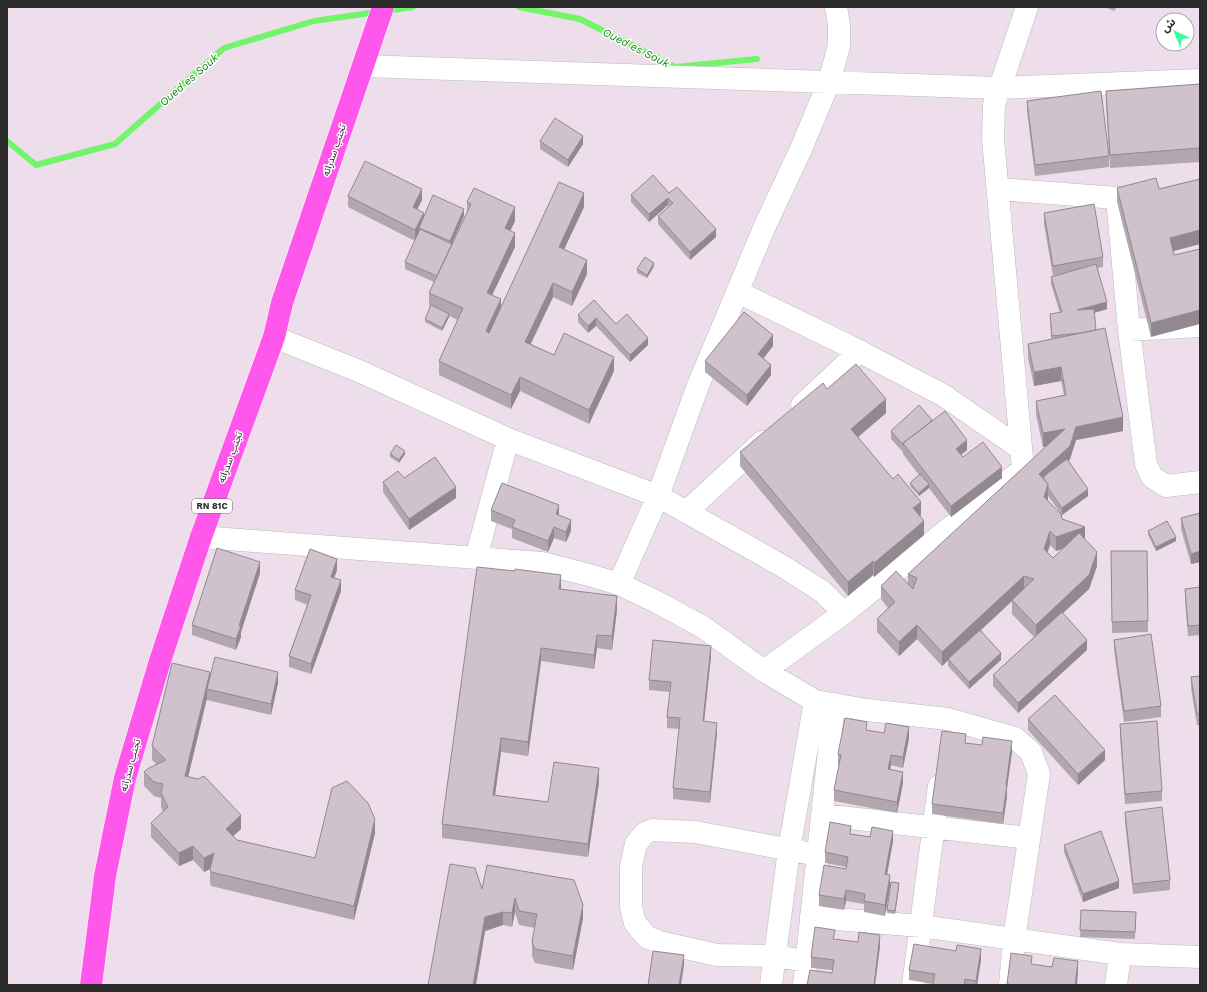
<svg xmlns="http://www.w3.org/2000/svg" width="1207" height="992" font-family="'Work Sans','Noto Sans Arabic',sans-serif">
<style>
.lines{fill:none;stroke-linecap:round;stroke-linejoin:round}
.stream{stroke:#72f56b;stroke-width:6}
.minor-casing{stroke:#b1c0b8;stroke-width:23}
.highway-casing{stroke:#fff;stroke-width:23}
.minor{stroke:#fff;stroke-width:22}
.highway{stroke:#ff57eb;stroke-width:22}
.wall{fill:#b3a7af;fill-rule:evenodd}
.shaded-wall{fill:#92888f}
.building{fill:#d0c2cc;stroke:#92888f}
.labels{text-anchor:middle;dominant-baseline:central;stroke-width:3;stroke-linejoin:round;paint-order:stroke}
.shield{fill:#fff;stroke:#6b6b6b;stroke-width:1}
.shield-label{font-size:9px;font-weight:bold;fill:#2c2c2c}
.street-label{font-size:10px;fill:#2c2c2c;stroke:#fff}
.water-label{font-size:11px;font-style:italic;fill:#08870c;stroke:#fff}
</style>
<rect width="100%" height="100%" fill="#eeddea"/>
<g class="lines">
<path class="stream" d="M519,7L580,19L675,67L757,59
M386,11L413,7
M7,141L36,165L115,144L224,48L314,21L377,12"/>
<g class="minor-casing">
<path id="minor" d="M363,66L1000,88L1200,80
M998,189L1117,198L1132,197
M1117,198L1129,330L1146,464L1152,477L1166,486L1200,482
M738,292L851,347L943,395L1021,449
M1129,330L1200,326
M274,337L359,371L508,439L658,496L784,567L823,592L844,613
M802,405L860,351
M686,512L762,442
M201,537L542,563L589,575L619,584L657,602L703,627L764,671L815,701L867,710L948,719L1015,738L1031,752L1039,774L1014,939L1010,985
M476,558L508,439
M619,584L658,496L697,388L764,228L801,149L829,82L839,46V25L836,7
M764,671L844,613L1023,469L993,139L994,105L1027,7
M822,815L1029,838
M811,917L921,926L1120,954L1200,957
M806,961L775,956L717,955L659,942L647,937L635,923L631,907V866L636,844L645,833L652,830L695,832L818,855
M771,985L789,850L815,701
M804,985L834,704
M913,985L939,786
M1116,985L1120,954"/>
</g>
<g class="highway-casing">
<path id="highway" d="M91,985L105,876L125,778L160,661L201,537L274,337L282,303L383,7"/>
</g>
<use href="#minor" class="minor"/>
<use href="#highway" class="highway"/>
</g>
<path class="wall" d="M1105,7H1117L1114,11Z
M1200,84V162L1110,168L1106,105V91Z
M1027,101L1109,156V167L1035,176L1027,111Z
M540,141L583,144L568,167L540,149Z
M1200,179V244L1173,251L1151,337L1117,202V188L1159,189Z
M669,193L716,237L690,260L658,224V216L669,206L668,205L649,222L631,202V195Z
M348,196L422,200L417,209L424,216H464L452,243V244L467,212V202L515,221L510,231L515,247L492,295L501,306L584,207L564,249L587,274L572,306L553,297L531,344L554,355L614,371L589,424L520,391L511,409L439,375V361L458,320L449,316V317L442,331L425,322V319L430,307L429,306V293L434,282L405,269V262L415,241L348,207Z
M1044,213L1103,257V267L1097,268L1107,309L1094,313L1096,330L1123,431L1076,440L1070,459L1069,461L1088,496L1062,515L1048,496V500L1062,519L1085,539L1097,566L1089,589L1063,613L1087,650L1018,713L993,686V675L1034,637L1012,614V601L981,630L1001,660L969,689L948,666V660L942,666L917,639L899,656L877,632V619L888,608L881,599V586L908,584V574L1046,447H1043L1036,415V401L1064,395L1061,381L1034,386L1028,358V344L1051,339L1050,314L1060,313L1051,284V277L1053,276L1044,224ZM1050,545L1056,551L1063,549L1053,558L1047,552Z
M654,266L647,278L637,273V269Z
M594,300L616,324L648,345L630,362L596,326L588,333L578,322V315Z
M773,346L763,359L771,375L747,406L705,372V361Z
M827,389L886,413L858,437L921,515L920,516L924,535L874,577L873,575L848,596L740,466V452Z
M932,421L967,450L961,455L963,457L1002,478L951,517L929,488L919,496L910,486V483L919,475L903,454V452L891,439V431Z
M390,454H405L399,463L390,457Z
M404,478L456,498L409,530L383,492V482Z
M491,510L559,516L571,531L566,542L554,538L548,552L512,538V529L491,521Z
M1200,513V562L1191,564L1181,529V518Z
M1148,531L1176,541L1156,551L1148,535Z
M1111,551H1147L1148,632L1112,633Z
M337,570L334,578L341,591L311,674L289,667V656L308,605L295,600V590Z
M260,573L241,632V637L236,650L192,635V625Z
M1200,587V635L1188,636L1185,599V589Z
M561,589L617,610L612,650L597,648L594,669L541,661L528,756L501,752L495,795L548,802L599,782L588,857L442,838V824Z
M1114,640L1161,706V717L1124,722L1114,650Z
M711,656L704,721L717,733L710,803L673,799V788L679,729L667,728V717L670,692L649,690V680Z
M210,676L278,683L271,715L207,700V698L188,777L241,829L233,836L237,840L315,858L375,833L354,920L211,886L210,883V869L204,872L193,860L179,866L151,837V823L163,812L161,807V798L154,796L144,786V772L156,764L152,760V746Z
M1200,676V725H1197L1191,688V677Z
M1028,719L1105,760L1078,785L1028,730Z
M1120,724L1162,791V801L1125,804L1120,735Z
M867,730L909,738L903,768L891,765L890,770L903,783L897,813L834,801V790L839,765H838V754Z
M966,743L1012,752L1007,785V796L1003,824L932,814V804Z
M1125,812L1170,880V890L1133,894L1125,822Z
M851,834L893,841L887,875L890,886H899L895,914L887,913L890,886L885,916L864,912V904L846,901L844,910L819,906V895L846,869V867L825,863V852Z
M1064,845L1119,888L1083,902L1064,852Z
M482,889L583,918L573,970L535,963L532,956V942L535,928L519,925L515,912L512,927L503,925L485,931L476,985H428Z
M1081,910L1136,912L1135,939L1080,937Z
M835,939L880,946L875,985H807L832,973V970L811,968V957Z
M981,960L977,985H933V984L909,980V970Z"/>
<path class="shaded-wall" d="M583,136V144L568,167V160Z
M422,189V200L413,218V207Z
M584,193V207L559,260V247Z
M668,198V205L649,222V214Z
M515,207V221L505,242V228Z
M464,209V216L450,248V241Z
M424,213V224L419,228V233L415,241V230Z
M716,229V237L690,260V252Z
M1200,230V244L1170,252V238Z
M515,233V247L487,306V293Z
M587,260V274L572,306V292Z
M654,263V266L647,278V275Z
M553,283V297L525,355V342Z
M501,299V313L486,345V331Z
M1107,302V309L1077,318V310Z
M1200,310V324L1151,337V323Z
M449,314V317L442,331V328Z
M596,318V326L588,333V326Z
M773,335V346L758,365V354Z
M648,338V345L630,362V355Z
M614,357V371L589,424V410Z
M771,365V375L747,406V395Z
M1061,367V381L1034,386V372Z
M520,377V391L511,409V395Z
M886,399V413L851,443V429Z
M1123,417V431L1076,440L1070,459L1045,483L1039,474L1076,427Z
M1065,429V443L1043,447V433Z
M967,440V450L956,459V449Z
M405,451V454L399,463V460Z
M1002,467V478L951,517V506Z
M929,484V488L919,496V493Z
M1048,484V498L1044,510V497Z
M456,487V498L409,530V519Z
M1088,489V496L1062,515V508Z
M921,502V515L913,522V508Z
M559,505V516L556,514Z
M571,520V531L566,542V532Z
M924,521V535L874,577V563Z
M554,527V538L548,552V541Z
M1085,527V540L1056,551V537Z
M1050,531V545L1044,563V549Z
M1176,537V541L1156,551V547Z
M1200,551V562L1191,564V554Z
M1097,552V566L1089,589L1036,638V625Z
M337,559V570L331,587V577Z
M873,561V575L848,596V582Z
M260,562V573L241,632V637L236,650V639L239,626Z
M561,575V589H559Z
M1024,576V590L942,666V652Z
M341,580V591L311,674V664Z
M617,596V610L612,650V636Z
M917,625V639L899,656V642Z
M597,635V648L594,669V655Z
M1087,640V650L1018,713V703Z
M711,646V656L703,732V721Z
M541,648V661L528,756V742Z
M1001,653V660L969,689V682Z
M210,672V686L207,689V698L185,790V776Z
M278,672V683L271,715V704Z
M717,723V733L710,803V792Z
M909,727V738L903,768V757Z
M501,738V752L493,809V795Z
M1012,741V752L1006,796V785Z
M1105,750V760L1078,785V774Z
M891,755V765L888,780V769Z
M599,768V782L588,857V844Z
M903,772V783L897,813V802Z
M1007,785V796L1003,824V813Z
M241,815V829L226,843V829Z
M375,819V833L354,920V906Z
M893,831V841L885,885V874Z
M193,846V860L179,866V853Z
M214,853V867L204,872V858Z
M890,875V886L885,916V905Z
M1119,881V888L1083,902V894Z
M899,883V886L895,914V911Z
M846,890V901L844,910V899Z
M515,898V912L512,927V913Z
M583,905V918L573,970V956Z
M503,912V925L485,931L476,985H473L485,917Z
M880,935V946L875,985H874Z
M981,949V960L977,985H976V981Z
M684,955V965L681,985H679Z
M1078,961V972L1077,985H1075Z"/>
<path class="building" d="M1200,84V148L1110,155L1106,91Z
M1101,91L1109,156L1035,165L1027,101Z
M555,118L583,136L568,160L540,141Z
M365,161L422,189L413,207L424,213L415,230L348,196Z
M653,175L669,193L677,187L716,229L690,252L658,216L673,203L668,198L649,214L631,195Z
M1156,178L1159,189L1200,179V230L1170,238L1174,255L1200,249V310L1151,323L1117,188Z
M559,182L584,193L559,247L587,260L572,292L553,283L525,342L554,355L564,333L614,357L589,410L520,377L511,395L439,361L463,308L429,293L471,204L467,202L474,188L515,207L505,228L515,233L487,293L501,299L486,331L489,333Z
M433,195L464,209L450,241L419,228Z
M1094,204L1103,257L1053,266L1044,213Z
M420,229L452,244L437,276L405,262Z
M645,257L654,263L647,275L637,269Z
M1096,264L1107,302L1077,310L1094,309L1096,330L1081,333L1052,336L1050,314L1062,312L1051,277Z
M594,300L616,324L627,314L648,338L630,355L596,318L588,326L578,315Z
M431,305L449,314L442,328L425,319Z
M744,312L773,335L758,354L771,365L747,395L705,361Z
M1105,328L1123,417L1076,427L1070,446L1039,474L1048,484L1044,497L1061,514L1062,519L1085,527L1056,537L1050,531L1044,549L1053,558L1079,533L1097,552L1089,575L1036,625L1012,600L1034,579L1024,576L942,652L917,625L899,642L877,619L895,602L881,586L896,571L913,589L917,578L908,574L1065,429L1043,433L1036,401L1066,395L1061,367L1034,372L1028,344Z
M856,364L886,399L851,429L893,479L898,474L921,502L913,508L924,521L874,563L873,561L848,582L740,452L823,383L827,389Z
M919,405L932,420L926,426L903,443V445L891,431Z
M945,411L967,440L956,449L963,457L983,442L1002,467L951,506L903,443Z
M396,445L405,451L399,460L390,454Z
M435,457L456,487L409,519L383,482L398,471L404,478Z
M1067,459L1088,489L1062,508L1048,488V484L1043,478L1048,473Z
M920,474L929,484L919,493L910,483Z
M502,483L559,505L556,514L571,520L566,532L554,527L548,541L512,527L515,520L491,510Z
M1200,513V551L1191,554L1181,518Z
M1167,521L1176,537L1156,547L1148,531Z
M217,548L260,562L239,626H241L236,639L192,625Z
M310,549L337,559L331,577L341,580L311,664L289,656L311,595L295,590Z
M1111,551H1147L1148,621L1112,622Z
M477,567L515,571V569L561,575L559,589L617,596L612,636L597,635L594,655L541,648L528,742L501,738L493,795L548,802L554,762L599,768L588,844L442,824Z
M1200,587V625L1188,626L1185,589Z
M1062,612L1087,640L1018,703L993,675Z
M980,630L1001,653L969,682L948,659Z
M1151,634L1161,706L1124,711L1114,640Z
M653,640L711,646L703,721L717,723L710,792L673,788L680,718L667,717L671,682L649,680Z
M215,657L278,672L271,704L207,689Z
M172,663L210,672L185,776L198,779L204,776L241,815L226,829L237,840L315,858L332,788L347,781L368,803L375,819L354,906L211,872L210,869L214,853L204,858L193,846L179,853L151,823L168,807L161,793L163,784L154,782L144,772L149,768L166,760L152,746Z
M1200,676V714H1197L1191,677Z
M1055,695L1105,750L1078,774L1028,719Z
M845,718L867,722L866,730L884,733L886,723L909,727L903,757L891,755L888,769L903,772L897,802L834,790L841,755L838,754Z
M1157,721L1162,791L1125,794L1120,724Z
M942,731L966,734L965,743L982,745L983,737L1012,741L1006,785H1007L1003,813L932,804Z
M1162,807L1170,880L1133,884L1125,812Z
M830,822L851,826L850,834L870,837L872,827L893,831L885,874L890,875L885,905L864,901L865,894L846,890L844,899L819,895L824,865L846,869L848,857L825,852Z
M1101,831L1119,881L1083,894L1064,845Z
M450,864L475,868L482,889L487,865L574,880L583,905L573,956L535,949L532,942L537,914L519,911L515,898L512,913L503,912L485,917L473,985H428Z
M891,882L899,883L895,911L887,910Z
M1081,910L1136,912L1135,932L1080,930Z
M815,927L835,930L833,939L858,942L859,932L880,935L874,985H807L810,970L832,973L834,960L811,957Z
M914,944L956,951L957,945L981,949L976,981L965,979L964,985H937L933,984L935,974L909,970Z
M653,951L684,955L679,985H648Z
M1011,953L1032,956L1031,964L1052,967L1054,958L1078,961L1075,985H1015L1007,984Z"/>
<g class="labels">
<rect class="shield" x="192" y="499" width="40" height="14" rx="3"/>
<g class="shield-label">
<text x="212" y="506">RN 81C</text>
</g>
<g class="street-label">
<text transform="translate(334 150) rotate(-71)">تجنب سدراته</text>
<text transform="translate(230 457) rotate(-70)">تجنب سدراته</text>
<text transform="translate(130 765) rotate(-75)">تجنب سدراته</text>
</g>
<g class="water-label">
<text transform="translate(636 48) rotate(27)">Oued es Souk</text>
<text transform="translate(189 80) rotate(-41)">Oued es Souk</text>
</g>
</g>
<rect width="1207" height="992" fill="none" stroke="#2c2c2c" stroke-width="16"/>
<g transform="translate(1175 32) rotate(316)"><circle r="19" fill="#ffffff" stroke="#ababab"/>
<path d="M0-3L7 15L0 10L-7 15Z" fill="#39ff9c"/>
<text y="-6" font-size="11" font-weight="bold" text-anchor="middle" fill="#2c2c2c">ش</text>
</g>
</svg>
